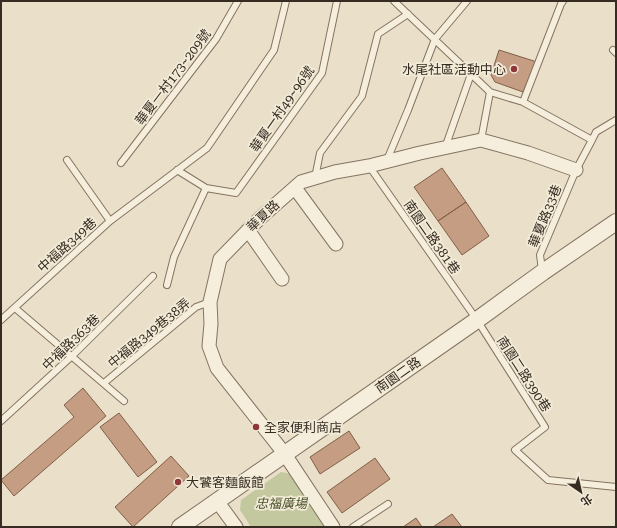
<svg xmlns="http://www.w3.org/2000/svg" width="617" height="528" font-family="'Roboto Serif','Noto Sans TC',serif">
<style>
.green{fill:#c3c89e}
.building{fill:#c49d83;stroke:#825e48}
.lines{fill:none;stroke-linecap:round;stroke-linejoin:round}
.service-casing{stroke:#857360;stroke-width:8}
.minor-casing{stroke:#857360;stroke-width:15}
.tertiary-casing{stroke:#857360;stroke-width:18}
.service{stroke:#f6eedc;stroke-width:6}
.minor{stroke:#f6eedc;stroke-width:13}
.tertiary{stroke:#f6eedc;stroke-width:16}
.poi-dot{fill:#8e3638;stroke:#f2ebd8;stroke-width:1.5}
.labels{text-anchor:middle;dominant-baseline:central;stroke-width:3.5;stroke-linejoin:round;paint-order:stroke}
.poi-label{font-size:13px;fill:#372c22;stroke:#f2ebd8;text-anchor:start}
.street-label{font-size:13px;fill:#372c22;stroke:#f2ebd8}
.park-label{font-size:13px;font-style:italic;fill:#48512a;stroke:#f2ebd8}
</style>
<rect width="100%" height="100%" fill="#eae0c9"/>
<path class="green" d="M281,472L292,474L328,527H251L240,510L241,500Z"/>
<path class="building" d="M499,50L537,62L531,77L529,78L523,92L495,82L491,75Z
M442,168L466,202L438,221L414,187Z
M466,202L489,236L462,255L438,221Z
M83,388L106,416L14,496L1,480L74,417L64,405Z
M119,413L157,462L138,477L100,427Z
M349,431L360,448L320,474L310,457Z
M171,456L189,476L133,527L115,507Z
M375,458L390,479L342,513L327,492Z
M452,514L462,527H433Z
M416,518L422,527H403Z"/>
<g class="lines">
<g class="service-casing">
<path id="service" d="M394,1L490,92L523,102L592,140L576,170L540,255L542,270
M613,50L616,53
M523,102L561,4L563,1
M481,140L490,92
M592,140L596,132L616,120
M445,148L471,74
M67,160L110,221
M387,160L408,110L435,39L467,1
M121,163L216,39L238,1
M369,166L477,320L545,427L515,450L548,480L616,487
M177,170L206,188L236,193L322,73L337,1
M315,178L320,153L362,96L378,34L408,14
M167,285L174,257L206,188
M15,308L124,401
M1,320L110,221L207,148L274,50L286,1
M104,383L196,307L210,302
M1,421L72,356L153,276
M353,527L388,504"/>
</g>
<g class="minor-casing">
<path id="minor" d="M295,188L336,244
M248,230L282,279
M217,501L236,527
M333,527L284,453L217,368L209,346L211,324L210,302L220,259L258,220L301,182L335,172L369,166L420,153L481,140L528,153L576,170"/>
</g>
<g class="tertiary-casing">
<path id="tertiary" d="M180,527L477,320L543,272L616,222"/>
</g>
<use href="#service" class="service"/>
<use href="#minor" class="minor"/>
<use href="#tertiary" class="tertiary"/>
</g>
<g class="poi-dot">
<circle cx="514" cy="69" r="4"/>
<circle cx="256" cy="427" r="4"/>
<circle cx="178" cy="482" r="4"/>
</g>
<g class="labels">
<g class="poi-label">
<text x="506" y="69" text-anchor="end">水尾社區活動中心</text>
<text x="264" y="427">全家便利商店</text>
<text x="186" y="482">大饕客麵飯館</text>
</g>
<g class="street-label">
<text transform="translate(173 77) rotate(-53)">華夏一村173~209號</text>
<text transform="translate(282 109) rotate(-55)">華夏一村49~96號</text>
<text transform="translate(263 216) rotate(-43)">華夏路</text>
<text transform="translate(545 216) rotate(-68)">華夏路33巷</text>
<text transform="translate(432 237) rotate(55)">南園二路381巷</text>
<text transform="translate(67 245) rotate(-42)">中福路349巷</text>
<text transform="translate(149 333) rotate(-39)">中福路349巷38弄</text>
<text transform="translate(71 342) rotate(-44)">中福路363巷</text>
<text transform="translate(524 374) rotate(57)">南園二路390巷</text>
<text transform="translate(398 375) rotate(-35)">南園二路</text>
</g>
<g class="park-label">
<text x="281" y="503">忠福廣場</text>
</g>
</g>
<rect width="617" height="528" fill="none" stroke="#372c22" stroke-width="4"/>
<g transform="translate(581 492) rotate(146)" stroke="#f2ebd8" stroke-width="3" paint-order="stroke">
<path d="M0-3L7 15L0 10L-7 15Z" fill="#372c22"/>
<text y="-6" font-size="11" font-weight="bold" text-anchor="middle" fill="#372c22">北</text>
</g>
</svg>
